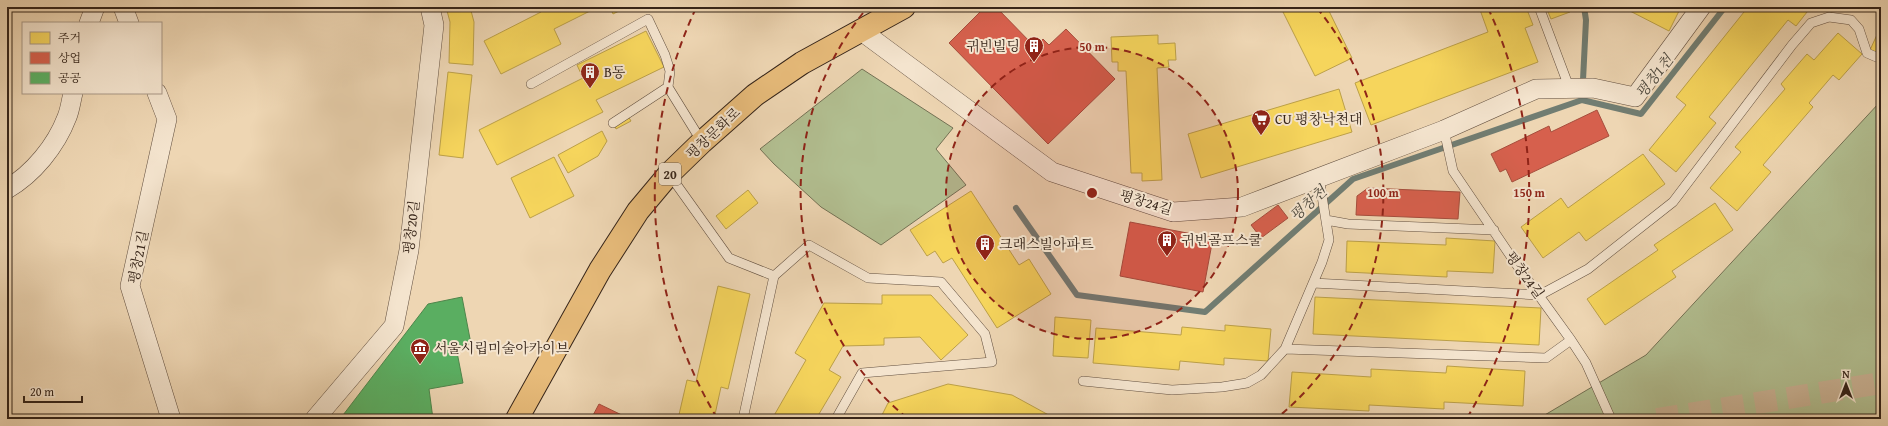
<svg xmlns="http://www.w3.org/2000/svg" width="1888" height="426" font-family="'Gentium Book Plus','Noto Serif KR',serif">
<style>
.green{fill:#b2bf91;stroke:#747255}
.homes{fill:#f6d55c;stroke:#bca048}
.shops{fill:#d6604d;stroke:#a64e3d}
.public{fill:#5aae61;stroke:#4f854b}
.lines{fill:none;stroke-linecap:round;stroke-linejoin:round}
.stream{stroke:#717d72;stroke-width:6}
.trunk-tunnel{stroke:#c9b294;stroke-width:22;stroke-dasharray:22 11;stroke-linecap:butt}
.service-casing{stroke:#635040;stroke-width:10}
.minor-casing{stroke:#635040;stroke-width:20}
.primary-casing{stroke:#352419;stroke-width:24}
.service{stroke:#f4e4ce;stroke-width:9}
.minor{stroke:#f4e4ce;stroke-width:19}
.primary{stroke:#e7bb7a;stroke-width:22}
.ring{fill:none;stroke:#8f2418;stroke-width:2;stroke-dasharray:7 5}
.labels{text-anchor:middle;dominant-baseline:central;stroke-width:4;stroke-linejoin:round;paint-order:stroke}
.shield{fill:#f4e4ce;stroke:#6e5e4f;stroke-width:1}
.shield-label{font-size:13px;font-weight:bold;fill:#352419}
.poi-label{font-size:14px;fill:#352419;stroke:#f4e4ce;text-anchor:start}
.street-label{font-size:14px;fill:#352419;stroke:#f4e4ce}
.water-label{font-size:15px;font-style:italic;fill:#4e493e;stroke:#f4e4ce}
.centre{fill:#8f2418;stroke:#f4e4ce;stroke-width:2}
.ring-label{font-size:12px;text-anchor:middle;font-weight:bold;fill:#8f2418;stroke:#f4e4ce;stroke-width:4;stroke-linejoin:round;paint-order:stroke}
</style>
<rect width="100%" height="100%" fill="#eed6b3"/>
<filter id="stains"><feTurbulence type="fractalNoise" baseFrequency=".005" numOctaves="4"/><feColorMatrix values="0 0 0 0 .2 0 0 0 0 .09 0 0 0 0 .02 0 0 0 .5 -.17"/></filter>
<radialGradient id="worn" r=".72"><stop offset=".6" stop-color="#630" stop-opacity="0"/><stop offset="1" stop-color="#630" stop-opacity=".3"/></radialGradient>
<path class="green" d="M862,69L953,128L936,149L966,185L881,245L821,207L774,164L760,149Z
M1879,103H1881V419H1538L1646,355Z"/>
<path class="homes" d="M446,7H470L474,22L473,65L449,63L450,22Z
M538,7H598L554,29L561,44L501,74L484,41L541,12Z
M610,7H627L613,14Z
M1288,7H1327L1352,58L1315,76L1282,10Z
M1479,7H1526L1533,25L1525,28L1538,62L1371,125L1355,83L1488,32Z
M1546,7H1568L1570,12L1551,19Z
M1630,7H1681L1669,31L1628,10Z
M1748,7H1811L1796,26L1788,20L1709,117L1716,123L1676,172L1649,150L1686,105L1676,97Z
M1823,7H1836L1831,13Z
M1881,26V55L1870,50Z
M646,31L664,67L596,100L603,112L497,165L479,130L583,78L577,65Z
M1838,33L1862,54L1839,80L1833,75L1809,103L1813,107L1763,165L1771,172L1737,211L1710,188L1741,152L1735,147L1785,89L1781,84L1807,54L1814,60Z
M1158,35V44L1175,43L1176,60H1168L1169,67L1157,68L1162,180L1142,181V173H1131L1126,71H1118V62H1112L1111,37Z
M448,72L472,75L463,158L439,155Z
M1339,89L1352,132L1201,178L1188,134Z
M628,116L631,121L616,129L614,123Z
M602,131L607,141L598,156L568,173L558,155Z
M1643,154L1665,184L1586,241L1579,232L1543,258L1521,227L1561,198L1568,208Z
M554,157L574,196L530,218L511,178Z
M748,190L758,203L726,229L716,216Z
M971,191L1019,265L1029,259L1051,294L997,328L952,258L943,263L935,251L927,256L910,230Z
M1715,203L1733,230L1672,271L1676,277L1605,325L1587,299L1658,250L1654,245Z
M1446,238L1495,241L1493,273L1447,271V277L1346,272L1347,241L1446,245Z
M718,286L750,294L728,389L721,387L714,419H678L687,380L696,382Z
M882,295H931L968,335L941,360L920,337L884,338V345L843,346L829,370L841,377L816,419H772L806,360L795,353L824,303L882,304Z
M1315,297L1541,308L1539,345L1313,334Z
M1055,317L1091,320L1088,358L1053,356Z
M1225,325L1271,329L1268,361L1224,358V365L1180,361L1179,370L1093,363L1096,328L1181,335L1182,327L1225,331Z
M1447,366L1525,371L1523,406L1444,402V409L1369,405V411L1289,407L1292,372L1371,377V369L1446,373Z
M948,384L1012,395L1056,419H880L888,403Z"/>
<path class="shops" d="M985,7H996L1035,47L1043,39L1049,45L1066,29L1115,79L1048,144L949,43Z
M1597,110L1609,136L1512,182L1506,169L1500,172L1491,154L1549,126L1551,132Z
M1368,188L1460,192L1458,219L1356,215L1357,196Z
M1278,205L1288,218L1261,238L1251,225Z
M1130,222L1213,238L1203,292L1120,276Z
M599,404L628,418L627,419H591Z"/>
<path class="public" d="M462,297L471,344L456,347L463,383L429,389L433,419H340L428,304Z"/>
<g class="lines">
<path class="stream" d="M1582,100L1641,114L1725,7
M1016,208L1077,295L1205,312L1353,179L1582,100L1586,20L1584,7"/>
<path class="trunk-tunnel" d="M1657,419L1881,383"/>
<g class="service-casing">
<path id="service" d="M1539,7L1569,87
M531,84L648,19L665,55L670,71L668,87L702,142
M613,123L668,87
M1444,130L1453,171L1514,261L1571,340L1586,363L1611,419
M669,174L729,258L774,276
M1326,220L1348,224L1494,230
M1313,283L1540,295L1588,269L1673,202L1792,45L1811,23L1829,17L1851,20L1859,29L1867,53L1881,59
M1285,349L1546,358L1571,340
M1083,381L1172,390L1222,387L1247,383L1261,375L1285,349L1322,262L1329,240L1319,177
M743,419L774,276L809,245L868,278L941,282L985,334L992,362L862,373L836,419"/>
</g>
<g class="minor-casing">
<path id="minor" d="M123,7L129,23
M89,23L95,7
M860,30L1052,172L1173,212L1242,207L1444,130L1536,89L1593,88L1635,97L1701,7
M157,93L167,119L130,286L171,419
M7,189C33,174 56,146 67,117C70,110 71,101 73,93
M315,419L394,326L409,250L434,25L430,7"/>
</g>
<g class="primary-casing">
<path id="primary" d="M517,419L600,270L638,211L669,174L702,142L755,95L802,63L904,7"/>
</g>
<use href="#service" class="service"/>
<use href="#minor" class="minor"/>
<use href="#primary" class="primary"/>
</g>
<circle cx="1092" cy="193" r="146" fill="#8f2418" fill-opacity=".12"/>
<g class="ring">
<circle cx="1092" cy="193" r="146"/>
<path d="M907 418A291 291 0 0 1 867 8M1317 8A291 291 0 0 1 1277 418"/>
<path d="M717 418A437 437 0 0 1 696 8M1488 8A437 437 0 0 1 1467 418"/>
</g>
<defs>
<g id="building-pin" transform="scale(1)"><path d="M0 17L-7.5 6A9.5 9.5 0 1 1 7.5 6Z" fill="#8f2418" stroke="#f4e4ce"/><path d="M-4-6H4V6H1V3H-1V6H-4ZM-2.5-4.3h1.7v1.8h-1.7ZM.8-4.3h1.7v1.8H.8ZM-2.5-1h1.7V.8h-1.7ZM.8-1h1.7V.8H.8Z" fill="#fff"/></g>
<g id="supermarket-pin" transform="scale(1)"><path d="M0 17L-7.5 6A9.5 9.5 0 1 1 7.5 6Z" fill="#8f2418" stroke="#f4e4ce"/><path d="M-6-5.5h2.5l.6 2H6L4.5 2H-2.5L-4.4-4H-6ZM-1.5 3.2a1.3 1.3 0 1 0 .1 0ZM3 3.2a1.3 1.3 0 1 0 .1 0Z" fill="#fff"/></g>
<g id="museum-pin" transform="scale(1)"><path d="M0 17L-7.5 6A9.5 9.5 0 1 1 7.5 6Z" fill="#8f2418" stroke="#f4e4ce"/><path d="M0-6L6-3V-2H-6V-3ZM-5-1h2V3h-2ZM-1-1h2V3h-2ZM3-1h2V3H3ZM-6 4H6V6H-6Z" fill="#fff"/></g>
</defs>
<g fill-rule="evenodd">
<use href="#building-pin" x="1034" y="46"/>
<use href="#building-pin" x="590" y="72"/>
<use href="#supermarket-pin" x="1261" y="119"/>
<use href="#building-pin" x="1167" y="240"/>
<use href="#building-pin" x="985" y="244"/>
<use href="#museum-pin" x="420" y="348"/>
</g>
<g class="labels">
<rect class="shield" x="659" y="163" width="22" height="22" rx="3"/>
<g class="shield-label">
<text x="670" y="174">20</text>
</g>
<g class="poi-label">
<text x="1020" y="46" text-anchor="end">귀빈빌딩</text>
<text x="604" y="72">B동</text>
<text x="1275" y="119">CU 평창낙천대</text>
<text x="1181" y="240">귀빈골프스쿨</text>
<text x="999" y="244">크래스빌아파트</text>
<text x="434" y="348">서울시립미술아카이브</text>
</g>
<g class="street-label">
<text transform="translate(713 133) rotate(-43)">평창문화로</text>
<text transform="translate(1146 202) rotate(17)">평창24길</text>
<text transform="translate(411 227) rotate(-83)">평창20길</text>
<text transform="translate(138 257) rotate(-79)">평창21길</text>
<text transform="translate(1525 275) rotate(54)">평창24길</text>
</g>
<g class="water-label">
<text transform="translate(1654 76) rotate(-52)">평창1천</text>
<text transform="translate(1308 203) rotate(-42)">평창천</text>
</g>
</g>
<circle cx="1092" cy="193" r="6" class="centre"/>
<g class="ring-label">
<text x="1092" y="51">50 m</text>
<text x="1383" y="197">100 m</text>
<text x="1529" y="197">150 m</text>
</g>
<rect width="1888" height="426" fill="none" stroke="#eed6b3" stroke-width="24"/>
<rect x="8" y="8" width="1872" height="410" fill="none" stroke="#352419" stroke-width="2"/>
<rect x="12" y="12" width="1864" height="402" fill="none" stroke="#352419"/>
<rect x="22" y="22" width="140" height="72" fill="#f4e4ce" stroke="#a89786"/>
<rect x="30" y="32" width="20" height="12" fill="#f6d55c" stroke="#a89786"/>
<text x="58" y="42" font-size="12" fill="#352419">주거</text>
<rect x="30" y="52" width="20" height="12" fill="#d6604d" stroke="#a89786"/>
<text x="58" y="62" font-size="12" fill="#352419">상업</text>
<rect x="30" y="72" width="20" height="12" fill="#5aae61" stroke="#a89786"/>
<text x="58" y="82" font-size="12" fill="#352419">공공</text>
<g transform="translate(1846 384)" stroke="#f4e4ce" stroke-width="3" paint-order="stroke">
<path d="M0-3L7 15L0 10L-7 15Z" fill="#352419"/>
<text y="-6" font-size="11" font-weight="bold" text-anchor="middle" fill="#352419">N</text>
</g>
<path d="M24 396v6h58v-6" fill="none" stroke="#352419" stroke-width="2"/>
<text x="30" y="396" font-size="12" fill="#352419" stroke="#f4e4ce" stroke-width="3" paint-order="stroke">20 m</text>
<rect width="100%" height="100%" filter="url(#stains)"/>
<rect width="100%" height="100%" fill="url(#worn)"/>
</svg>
